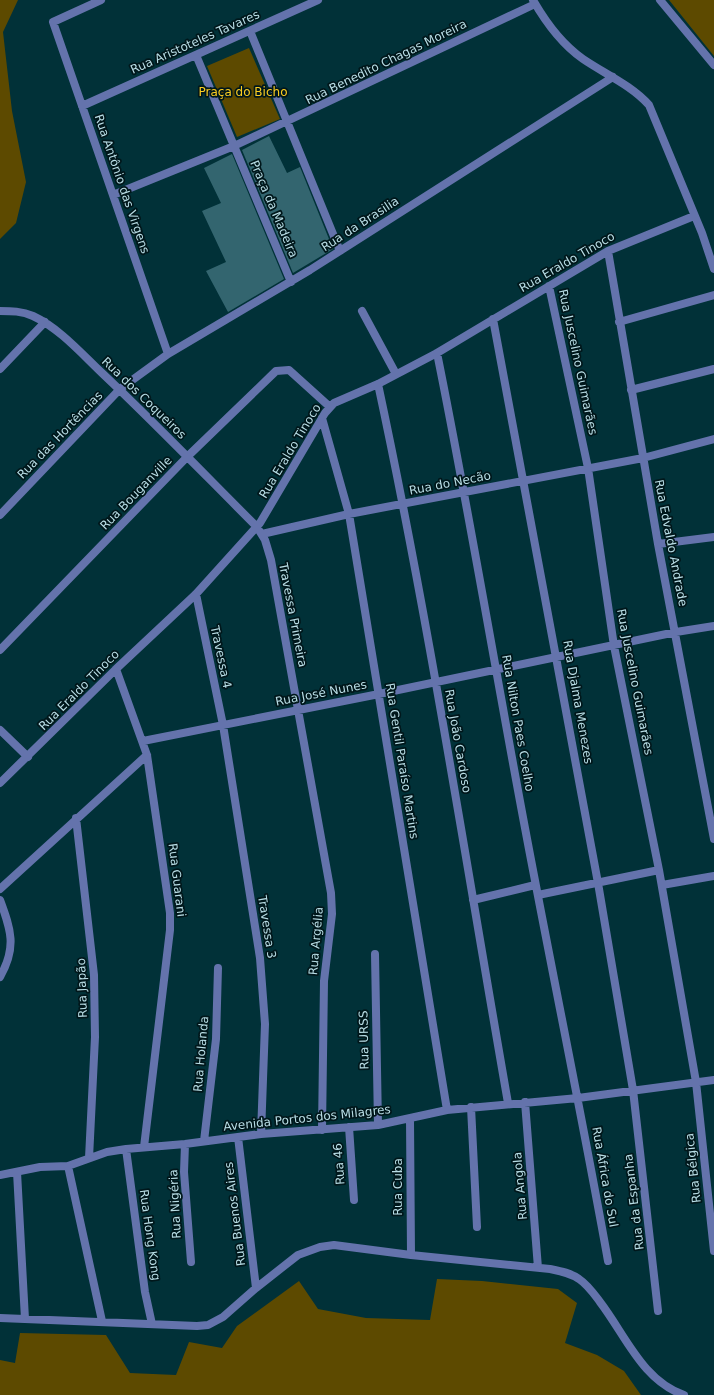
<svg xmlns="http://www.w3.org/2000/svg" width="714" height="1395" font-family="'DejaVu Sans',sans-serif">
<style>
.green{fill:#5d4a00}
.building{fill:#33656f}
.lines{fill:none;stroke-linecap:round;stroke-linejoin:round}
.street{stroke:#6473ac;stroke-width:8}
.labels{text-anchor:middle;dominant-baseline:central;stroke-width:3.5;stroke-linejoin:round;paint-order:stroke}
.street-label{font-size:12px;fill:#b8dde5;stroke:#00171b}
.park-label{font-size:12px;fill:#facd21;stroke:#00171b}
</style>
<rect width="100%" height="100%" fill="#013138"/>
<path class="green" d="M0,0H18L3,32L12,111L26,182L16,223L0,239Z
M669,0H714V56Z
M249,48L280,119L237,137L207,66Z
M437,1279L482,1281L558,1289L577,1303L565,1343L597,1355L624,1371L641,1395H0V1360L15,1363L20,1333L106,1335L130,1373L176,1375L189,1342L222,1348L237,1326L299,1281L318,1309L366,1318L430,1320Z"/>
<path class="building" d="M269,136L287,173L300,167L333,249L293,273L242,150Z
M232,154L284,279L228,312L206,271L226,262L202,211L221,203L204,168Z"/>
<g class="lines">
<path class="street" d="M101,0L53,22L168,354
M533,0C545,21 563,45 583,59C605,74 631,85 649,105L702,233L714,269
M660,0L714,65
M250,31L340,251
M196,55L291,282
M82,106L318,0
M113,195L234,146L535,4
M608,251L658,544L714,839
M549,286L588,468L614,646L659,870L696,1082L714,1251
M0,311C11,311 22,311 33,316C59,328 81,353 102,373C155,423 206,476 257,527L265,540L271,560L331,893L332,914L324,981L322,1130
M362,311L396,374
M493,319L598,883L633,1090L658,1311
M619,322L714,295
M437,353C469,511 495,669 525,828C552,972 582,1116 608,1261
M0,369L45,322
M378,384C429,622 466,863 508,1103
M631,390L714,369
M322,418L349,514L447,1110
M0,515L120,389L168,354L310,270L613,77
M262,534L349,514L643,458L714,439
M658,544L714,537
M196,594L223,725L260,958L265,1024L261,1134
M0,650L187,457L276,371L289,370L330,407
M116,669L147,755L170,913V930L144,1147
M0,730L28,757
M143,741L379,694L676,632L714,626
M0,783L116,669L196,594L260,523L325,413L334,403L378,384L437,353L608,251L694,216
M76,818L94,975L95,1037L89,1158
M662,885L714,876
M0,889L147,755
M538,895L659,870
M0,900C11,930 17,947 0,977
M473,900L535,885
M375,954L378,1125
M525,1102L538,1268
M471,1107L477,1227
M410,1119L411,1255
M349,1127L354,1200
M238,1137L256,1288
M204,1141L216,1039L218,968
M185,1144L184,1172L191,1262
M126,1149L145,1292L152,1324
M68,1166L102,1321
M17,1172L25,1319
M0,1175L40,1167L68,1166L107,1152L126,1149L185,1144L261,1134L378,1125L447,1110L578,1098L714,1080
M0,1318L197,1326L208,1325L223,1317L256,1288L298,1255L320,1247L334,1245L411,1255L550,1269C560,1271 571,1273 579,1279C588,1285 594,1294 600,1302C626,1336 642,1380 684,1395"/>
</g>
<g class="labels">
<g class="street-label">
<text transform="translate(195 42) rotate(-24)">Rua Aristoteles Tavares</text>
<text transform="translate(386 62) rotate(-26)">Rua Benedito Chagas Moreira</text>
<text transform="translate(122 184) rotate(71)">Rua Antônio das Virgens</text>
<text transform="translate(274 209) rotate(67)">Praça da Madeira</text>
<text transform="translate(360 224) rotate(-33)">Rua da Brasilia</text>
<text transform="translate(567 262) rotate(-30)">Rua Eraldo Tinoco</text>
<text transform="translate(578 362) rotate(78)">Rua Juscelino Guimarães</text>
<text transform="translate(144 398) rotate(44)">Rua dos Coqueiros</text>
<text transform="translate(60 435) rotate(-46)">Rua das Hortências</text>
<text transform="translate(290 451) rotate(-59)">Rua Eraldo Tinoco</text>
<text transform="translate(450 483) rotate(-11)">Rua do Necão</text>
<text transform="translate(136 493) rotate(-46)">Rua Bouganville</text>
<text transform="translate(671 543) rotate(79)">Rua Edvaldo Andrade</text>
<text transform="translate(293 615) rotate(79)">Travessa Primeira</text>
<text transform="translate(221 657) rotate(78)">Travessa 4</text>
<text transform="translate(635 682) rotate(79)">Rua Juscelino Guimarães</text>
<text transform="translate(79 690) rotate(-45)">Rua Eraldo Tinoco</text>
<text transform="translate(321 693) rotate(-11)">Rua José Nunes</text>
<text transform="translate(578 702) rotate(80)">Rua Djalma Menezes</text>
<text transform="translate(518 723) rotate(80)">Rua Nilton Paes Coelho</text>
<text transform="translate(458 741) rotate(80)">Rua João Cardoso</text>
<text transform="translate(402 761) rotate(81)">Rua Gentil Paraíso Martins</text>
<text transform="translate(177 880) rotate(83)">Rua Guarani</text>
<text transform="translate(267 927) rotate(81)">Travessa 3</text>
<text transform="translate(316 941) rotate(-85)">Rua Argélia</text>
<text transform="translate(82 988) rotate(-92)">Rua Japão</text>
<text transform="translate(364 1040) rotate(-91)">Rua URSS</text>
<text transform="translate(201 1054) rotate(-85)">Rua Holanda</text>
<text transform="translate(307 1118) rotate(-6)">Avenida Portos dos Milagres</text>
<text transform="translate(339 1164) rotate(-94)">Rua 46</text>
<text transform="translate(693 1168) rotate(-96)">Rua Bélgica</text>
<text transform="translate(605 1177) rotate(80)">Rua África do Sul</text>
<text transform="translate(520 1186) rotate(-95)">Rua Angola</text>
<text transform="translate(398 1187) rotate(-90)">Rua Cuba</text>
<text transform="translate(634 1202) rotate(-97)">Rua da Espanha</text>
<text transform="translate(175 1204) rotate(-93)">Rua Nigéria</text>
<text transform="translate(235 1214) rotate(-97)">Rua Buenos Aires</text>
<text transform="translate(150 1235) rotate(82)">Rua Hong Kong</text>
</g>
<g class="park-label">
<text x="243" y="92">Praça do Bicho</text>
</g>
</g>
</svg>
